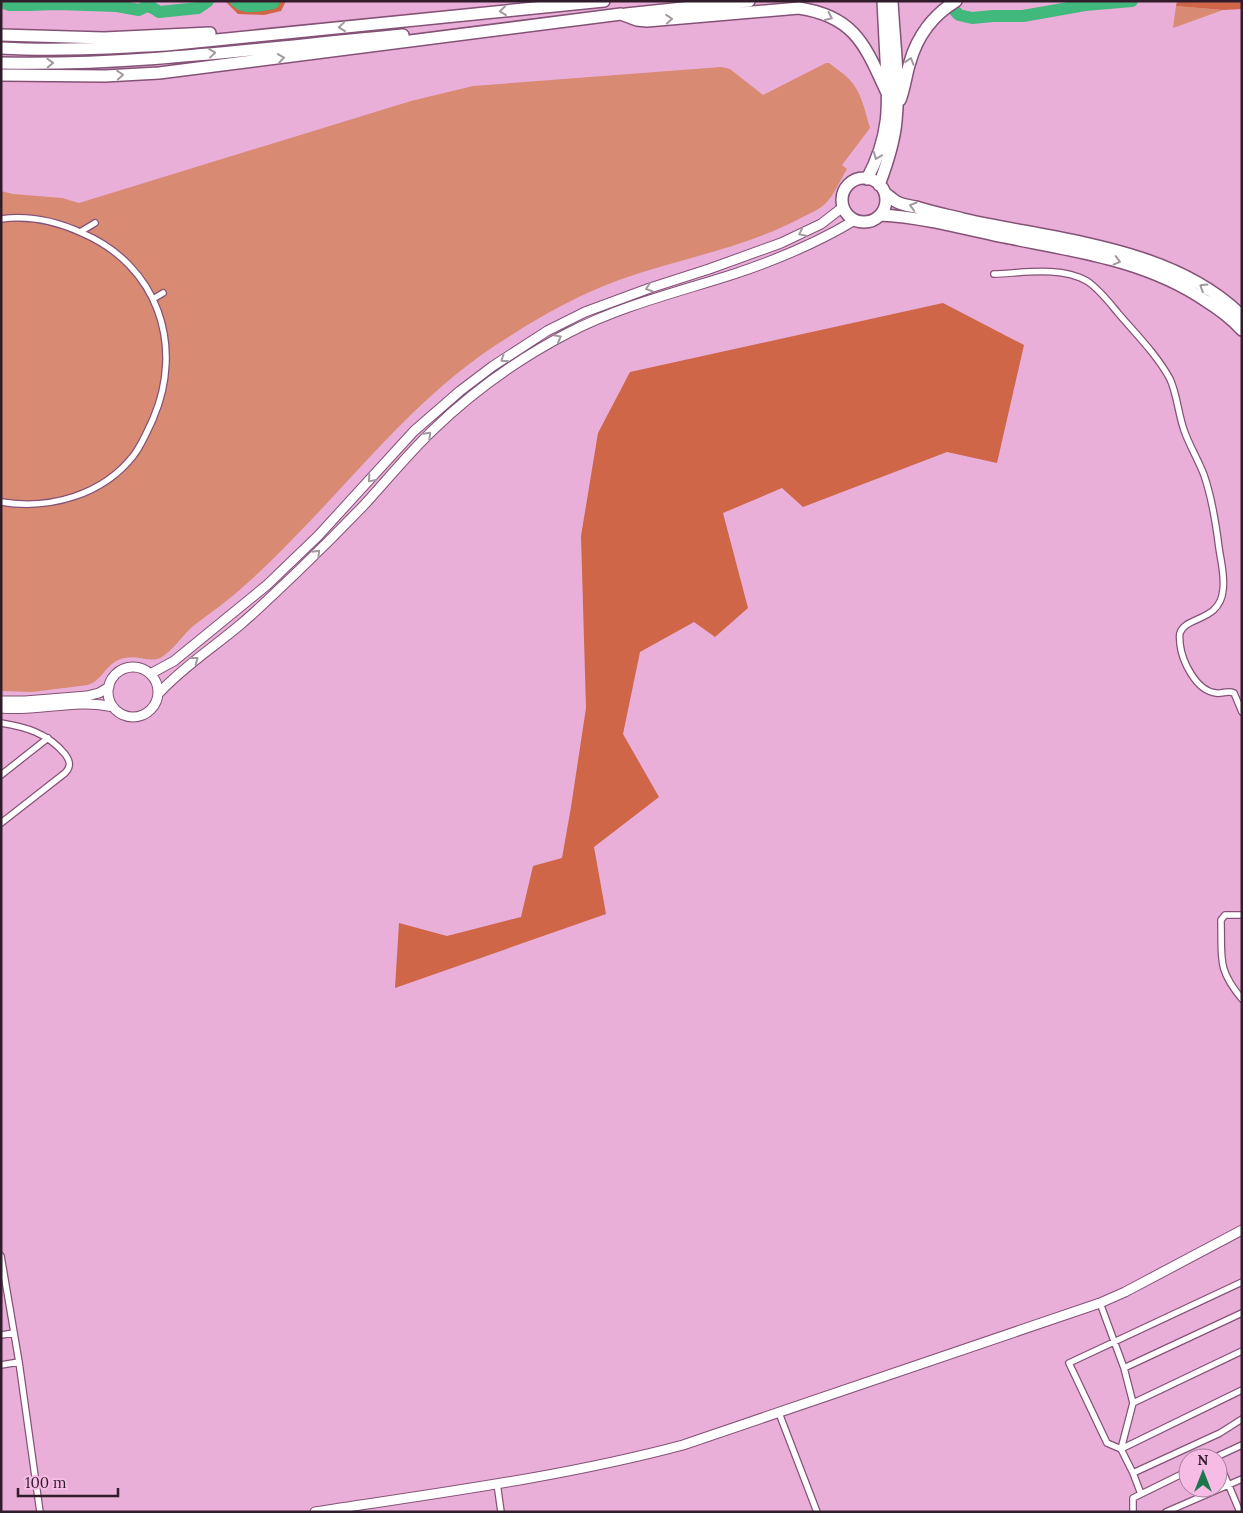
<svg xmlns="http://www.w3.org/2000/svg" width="1243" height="1513" font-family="Lora,serif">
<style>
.green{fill:#d98a73}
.forest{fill:#ce6647}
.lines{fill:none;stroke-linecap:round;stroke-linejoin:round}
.river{stroke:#42b97c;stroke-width:12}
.street-casing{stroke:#855277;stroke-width:8}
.secondary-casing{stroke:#855277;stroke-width:11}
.primary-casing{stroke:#855277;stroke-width:11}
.highway-casing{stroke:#855277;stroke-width:14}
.street{stroke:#fff;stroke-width:5.5}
.secondary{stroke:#fff;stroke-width:9}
.primary{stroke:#fff;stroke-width:9}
.highway{stroke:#fff;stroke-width:11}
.oneway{stroke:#a299a0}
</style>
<rect width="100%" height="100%" fill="#e9afd8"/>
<path class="green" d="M1176,6L1223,10L1173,28Z
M826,63H829C835,68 842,72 848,78C861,90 865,111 870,128L842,165L847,169C840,180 834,196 824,205C815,212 804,216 795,221C739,249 678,259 619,280C581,294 544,314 510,336C430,385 375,453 312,519C290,542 268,565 244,586C228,601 210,613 192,627C181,637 175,648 162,657C149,665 135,651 116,661C104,668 101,681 88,685L32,692L1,691V191L13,194L62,198L79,203L411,101L473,86L721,67L730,69L763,95Z"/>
<path class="forest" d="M225,1H286L281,11L264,15L238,14Z
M1177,1H1242V9L1223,10L1176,6Z
M943,303L1024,345L997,463L947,452L803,507L782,488L723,513L748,608L715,637L694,622L640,652L623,734L659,797L594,847L606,914L395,988L399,923L447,936L521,917L533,866L562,858L571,807L586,708L581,536L598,433L630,372Z"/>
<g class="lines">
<path class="river" d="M236,1C246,10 260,5 273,3L274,1
M1,2L9,5H29L56,4L117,6L139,10L147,6L153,8L159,12L198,8L208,1
M955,11L959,15L972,18L993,16H1023L1085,5L1132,1"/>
<g class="street-casing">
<path id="street" d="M1,219C30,215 56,221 82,233C157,265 185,345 153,419C147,432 142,444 134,455C103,495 50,510 1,502
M80,232L95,223
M994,274C1023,273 1060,266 1087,281C1099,289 1109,302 1118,313C1136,334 1157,355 1170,379C1177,394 1178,413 1184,430C1189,445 1198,459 1204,475C1212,498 1216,524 1219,548C1221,562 1225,576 1223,590C1220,622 1185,616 1180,633C1179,636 1180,640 1180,644C1182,661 1196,691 1216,693C1223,694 1227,690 1234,693L1242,712
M153,299L163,293
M1,723C26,727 47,733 64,753C70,760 72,766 65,773L1,823
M1,775L48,738
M1242,915H1225L1221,920V923C1222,959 1217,969 1242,999
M1,1256L19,1362L40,1512
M1242,1282L1069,1363L1107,1443L1121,1449L1133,1473L1220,1433L1242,1419
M1100,1303L1124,1368L1133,1403L1121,1449
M1,1335L14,1333
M1,1365L19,1362
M1124,1368L1242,1313
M1133,1403L1242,1351
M779,1413L817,1512
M1121,1449L1242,1390
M1216,1457L1242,1445
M1218,1460L1240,1512
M1133,1473L1141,1494
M497,1483L501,1512
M1133,1512V1498L1188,1471
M1166,1512L1242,1479"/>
</g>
<g class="secondary-casing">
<path id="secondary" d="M108 692a25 25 0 1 1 50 0a25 25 0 1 1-50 0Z
M150,674L174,661L267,585L318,536L414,431L460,391L493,366L547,331L585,312L650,288L709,269L781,243L821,224L843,207
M159,693C184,666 214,647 241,624C260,608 277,591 295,574C319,551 342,528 365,504C387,480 408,454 432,431C472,392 518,359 568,333C620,306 678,292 734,274C776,260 817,243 855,220
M1,701H25L87,696L99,693L109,687
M1,708C38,712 76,698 113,707"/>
</g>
<g class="primary-casing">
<path id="primary" d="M315,1512C438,1493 563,1477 683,1445L1100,1303L1125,1292L1242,1230"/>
</g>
<g class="highway-casing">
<path id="highway" d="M626,14L749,1
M1,35L104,38L210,33
M1,48C56,51 111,48 166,45L604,1
M1,63C136,66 270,47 403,35
M1,75L105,76L159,73L621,14L637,20L647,21L799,8C858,17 866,49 889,97
M900,100C905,87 906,74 910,62C917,37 933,15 956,1
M842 200a22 22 0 1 1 44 0a22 22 0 1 1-44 0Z
M867,179C890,136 889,106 886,59C885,40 884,20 883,1
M879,185C887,164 894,143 896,121C900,82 894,41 892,1
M885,193C889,196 893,200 897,202C903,205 910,206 916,207C931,212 947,215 963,219C1054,240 1172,246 1242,316
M880,215C922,217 963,228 1004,237C1074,251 1146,260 1206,301C1219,309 1232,319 1242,330"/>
</g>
<use href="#street" class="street"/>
<use href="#secondary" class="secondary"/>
<use href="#primary" class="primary"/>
<use href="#highway" class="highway"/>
</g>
<defs><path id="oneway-chevron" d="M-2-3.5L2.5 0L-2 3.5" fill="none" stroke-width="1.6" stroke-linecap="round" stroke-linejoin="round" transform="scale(1.25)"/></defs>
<g class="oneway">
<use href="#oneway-chevron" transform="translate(503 11) rotate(174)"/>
<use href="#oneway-chevron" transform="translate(829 17) rotate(25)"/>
<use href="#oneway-chevron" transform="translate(669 19) rotate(-5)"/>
<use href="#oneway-chevron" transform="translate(342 27) rotate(174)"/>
<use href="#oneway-chevron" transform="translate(212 53) rotate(-6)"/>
<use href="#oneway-chevron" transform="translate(281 58) rotate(-8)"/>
<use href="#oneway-chevron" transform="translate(910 61) rotate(-73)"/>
<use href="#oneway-chevron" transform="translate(50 63) rotate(-2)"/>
<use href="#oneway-chevron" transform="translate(120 75) rotate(-4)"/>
<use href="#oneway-chevron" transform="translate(877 156) rotate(112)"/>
<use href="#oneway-chevron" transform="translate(913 206) rotate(-164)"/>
<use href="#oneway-chevron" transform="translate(802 233) rotate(154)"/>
<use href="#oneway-chevron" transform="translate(1117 261) rotate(15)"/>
<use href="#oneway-chevron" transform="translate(1203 287) rotate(-148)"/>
<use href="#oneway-chevron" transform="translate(649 288) rotate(161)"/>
<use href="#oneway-chevron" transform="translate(558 338) rotate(-28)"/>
<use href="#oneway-chevron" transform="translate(504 359) rotate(146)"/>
<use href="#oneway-chevron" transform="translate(428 435) rotate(-45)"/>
<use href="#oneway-chevron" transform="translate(371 479) rotate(131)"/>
<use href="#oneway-chevron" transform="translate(317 553) rotate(-45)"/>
<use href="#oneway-chevron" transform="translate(195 660) rotate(-37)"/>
</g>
<rect width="1243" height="1513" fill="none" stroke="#311c2c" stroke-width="5"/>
<g transform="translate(1203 1473)"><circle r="24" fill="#f7bce6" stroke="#a87c9c"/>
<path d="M0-4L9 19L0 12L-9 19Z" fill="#1d774c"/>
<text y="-8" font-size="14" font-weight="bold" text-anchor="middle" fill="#311c2c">N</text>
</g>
<path d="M18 1488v8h100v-8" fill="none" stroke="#311c2c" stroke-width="2.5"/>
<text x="25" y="1488" font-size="15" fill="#311c2c" stroke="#f7bce6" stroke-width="4" paint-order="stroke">100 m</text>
</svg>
